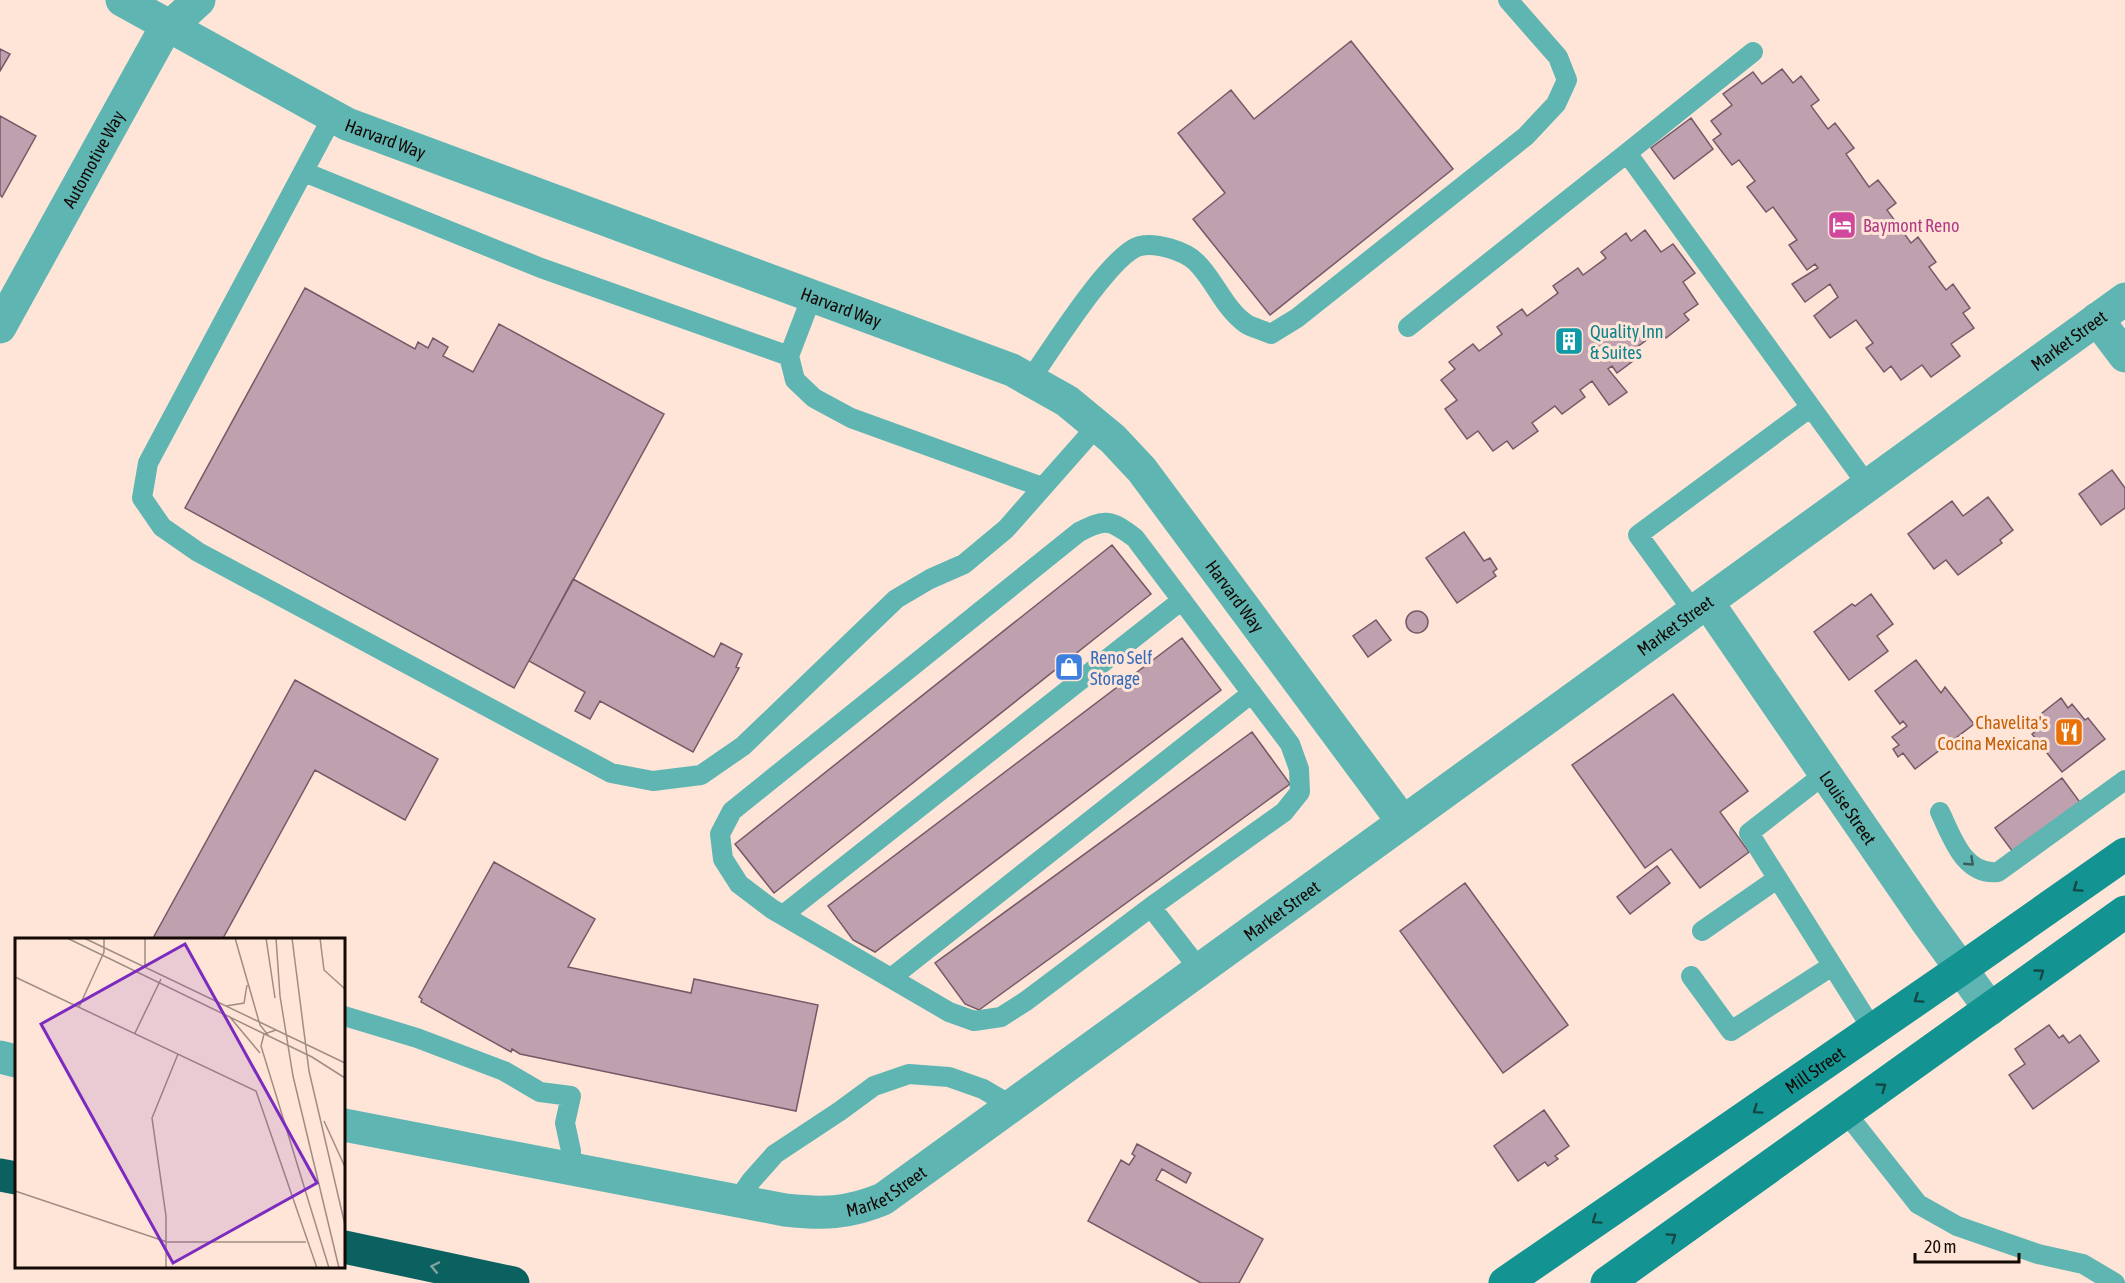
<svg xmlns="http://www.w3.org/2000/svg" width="2125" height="1283" font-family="'Asap Condensed',sans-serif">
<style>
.building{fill:#bfa0af;stroke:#755967;stroke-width:1.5}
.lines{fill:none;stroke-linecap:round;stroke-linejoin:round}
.lane{stroke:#5fb5b2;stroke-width:20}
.street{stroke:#5fb5b2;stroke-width:33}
.secondary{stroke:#139492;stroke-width:33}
.highway{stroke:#0b6160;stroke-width:33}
.oneway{stroke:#395f5c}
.oneway2{stroke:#134844}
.oneway3{stroke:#84a39c}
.labels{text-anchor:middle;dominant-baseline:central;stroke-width:6;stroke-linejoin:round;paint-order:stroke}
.street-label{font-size:18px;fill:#130905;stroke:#fee5d7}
.hotel-label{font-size:18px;fill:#b23c85;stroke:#fee5d7;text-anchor:start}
.culture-label{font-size:18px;fill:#0d838f;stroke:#fee5d7;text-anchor:start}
.shop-label{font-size:18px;fill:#366cbe;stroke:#fee5d7;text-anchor:start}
.food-label{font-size:18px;fill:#c56008;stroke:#fee5d7;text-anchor:end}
.inset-road{fill:none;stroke:#a08d83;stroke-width:1.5}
.view{fill:#7b2cbf;fill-opacity:0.15;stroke:#7b2cbf;stroke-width:3}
.inset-edge{fill:none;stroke:#130905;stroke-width:3}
</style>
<rect width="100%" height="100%" fill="#fee5d7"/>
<path class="building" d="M1351,41L1453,169L1270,315L1193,219L1225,193L1178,133L1231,90L1254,119Z
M0,49L10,54L0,71Z
M1782,69L1793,83L1801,76L1819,100L1811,106L1828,129L1835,123L1854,148L1846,154L1869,187L1878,180L1896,203L1887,210L1911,243L1918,237L1936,262L1929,267L1946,290L1953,284L1970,308L1963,313L1974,328L1951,344L1960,356L1931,377L1922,365L1901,380L1891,366L1884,372L1866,348L1873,343L1856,320L1830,338L1814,316L1838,297L1830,284L1805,302L1792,284L1818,268L1815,264L1807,270L1789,245L1797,240L1773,207L1766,212L1747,187L1755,181L1739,160L1732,165L1713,140L1721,134L1711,121L1732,105L1723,94L1753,72L1762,84Z
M0,116L36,136L2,197L0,195Z
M1691,118L1713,149L1674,179L1651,148Z
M1645,230L1661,252L1673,244L1695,273L1683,282L1698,304L1684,314L1689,320L1666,338L1660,330L1636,348L1641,355L1617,373L1612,366L1608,369L1627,392L1609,405L1592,381L1580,390L1585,397L1562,414L1555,406L1532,423L1538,431L1513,449L1507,441L1493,451L1478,431L1467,439L1445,409L1457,400L1441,380L1455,369L1449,362L1473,344L1479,351L1502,334L1497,327L1522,309L1527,316L1558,293L1553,286L1578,268L1583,275L1606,258L1601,252L1626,233L1631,241Z
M305,288L415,349L418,342L428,348L433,338L448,347L443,356L473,372L499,324L664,414L514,688L185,508Z
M2112,470L2125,488V508L2101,525L2079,494Z
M1988,497L2013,530L2000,540L2002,543L1958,575L1946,560L1934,569L1908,534L1952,501L1963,516Z
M1464,532L1484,561L1490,558L1497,569L1493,572L1496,576L1457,603L1426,558Z
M1112,545L1151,594L774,893L735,844Z
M573,579L714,657L721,643L742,654L736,667L739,668L693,752L600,701L590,719L575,711L585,692L529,661Z
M1871,594L1893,624L1877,636L1888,651L1849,680L1814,632L1852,604L1855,606Z
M1406 622a11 11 0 1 1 22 0a11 11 0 1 1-22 0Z
M1376,620L1391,640L1368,657L1353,636Z
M1182,638L1221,690L875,952L853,940L828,906Z
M1916,660L1941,693L1945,687L1974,724L1915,769L1903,753L1898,757L1893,749L1899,745L1892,737L1907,726L1903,721L1900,724L1875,691Z
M295,680L438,759L405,820L315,770L222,940H152Z
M1673,694L1748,791L1720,812L1749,852L1700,888L1671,849L1645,868L1572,765Z
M2061,698L2068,708L2072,704L2085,720L2088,718L2105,739L2062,772L2032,734L2042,726L2036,718Z
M1252,732L1290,784L979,1010L965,1004L935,963Z
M2062,778L2082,805L2013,852L1995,828Z
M494,862L595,919L568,967L691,993L694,979L818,1005L796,1111L520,1054L512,1049L511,1052L421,1002L422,999L419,997Z
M1657,866L1670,883L1630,914L1617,897Z
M1465,883L1568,1025L1503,1073L1400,931Z
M2049,1025L2059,1038L2063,1035L2069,1043L2080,1035L2099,1061L2033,1109L2009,1075L2025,1064L2015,1049Z
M1544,1110L1569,1146L1555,1156L1558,1159L1548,1166L1545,1162L1518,1181L1494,1146Z
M1137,1144L1191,1173L1186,1183L1162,1169L1156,1180L1263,1239L1239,1283H1201L1088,1221L1121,1160L1129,1165L1135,1156L1132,1154Z"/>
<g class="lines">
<path class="lane" d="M333,116L148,463L142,498L162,527L198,552L611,773L653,781L701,775L743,746L896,599L930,579L964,564L1006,529L1097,426
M1627,153L1753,52
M304,172L541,268L789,356L812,296
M1408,327L1627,153L1868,486
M789,356L795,380L814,398L851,418L1042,487
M1030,380C1049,353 1111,253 1140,246C1156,242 1185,251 1196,262C1214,279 1224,308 1245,323C1252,328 1263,330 1271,334L1297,318L1526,136L1556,104L1567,80L1558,57L1508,0
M1694,612L1638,535L1811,407
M1826,773L1749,833L1873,1030
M1940,812C1952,837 1964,876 1998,872L2125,780
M1151,907L1026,1001L1001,1017L974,1021L949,1012L772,909L739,884L723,859L720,834L732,811L1079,532C1106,518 1111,520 1135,538L1290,744L1299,769L1300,792L1284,812L1151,907L1200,970
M783,915L1182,600
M1702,931L1777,879
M1691,976L1731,1031L1832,966
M891,978L1252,693
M344,1016L417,1038L504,1071L540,1092L571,1096L565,1123L571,1151V1169
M1846,1113L1918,1204L1957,1226L2038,1254L2083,1264L2115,1283
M737,1201L751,1181L775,1154L840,1111L874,1086L909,1074L949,1077L983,1089L1012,1106"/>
<g class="street">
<path id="s1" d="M122,0L347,124L1012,370L1067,401L1113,439L1142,470L1403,822"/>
<path d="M2097,319L2125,356"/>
<path id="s2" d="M0,327L162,34L199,0"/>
<path id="s3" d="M1708,603L1925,919L1990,1009"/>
<path d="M0,1057L16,1061"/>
<path id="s4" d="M344,1125L785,1210C823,1214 847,1214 883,1199L2125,299"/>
</g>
<g class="secondary">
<path id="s5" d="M1505,1283L1961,969L2125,854"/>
<path d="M1607,1283L2125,912"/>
</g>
<path class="highway" d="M0,1175L16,1178
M344,1247L513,1283"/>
</g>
<defs><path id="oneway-chevron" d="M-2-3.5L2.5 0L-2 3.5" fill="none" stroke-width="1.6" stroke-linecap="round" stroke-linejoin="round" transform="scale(1.5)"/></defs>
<use class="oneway" href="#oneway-chevron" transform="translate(1970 862) rotate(43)"/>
<g class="oneway2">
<use href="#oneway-chevron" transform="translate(2077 888) rotate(145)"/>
<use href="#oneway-chevron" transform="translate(2040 973) rotate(-36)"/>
<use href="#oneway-chevron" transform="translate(1918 999) rotate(146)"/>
<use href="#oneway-chevron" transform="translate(1882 1087) rotate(-36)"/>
<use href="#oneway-chevron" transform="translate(1757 1110) rotate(146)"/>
<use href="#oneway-chevron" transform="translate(1596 1220) rotate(145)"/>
<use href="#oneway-chevron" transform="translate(1672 1237) rotate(-35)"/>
</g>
<use class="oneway3" href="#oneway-chevron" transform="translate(435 1267) rotate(-168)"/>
<defs>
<g id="hotel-square" transform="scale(1.5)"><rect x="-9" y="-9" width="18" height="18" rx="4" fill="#d1479c" stroke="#fee5d7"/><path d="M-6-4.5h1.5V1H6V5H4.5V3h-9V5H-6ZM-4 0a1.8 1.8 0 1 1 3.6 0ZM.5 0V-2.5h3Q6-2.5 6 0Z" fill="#fff"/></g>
<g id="building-square" transform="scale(1.5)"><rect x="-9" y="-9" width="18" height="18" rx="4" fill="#0f9aa8" stroke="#fee5d7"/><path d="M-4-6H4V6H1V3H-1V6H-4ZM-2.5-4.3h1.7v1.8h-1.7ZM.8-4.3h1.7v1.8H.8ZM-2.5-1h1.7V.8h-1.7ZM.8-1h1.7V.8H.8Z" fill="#fff"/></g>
<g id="shop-square" transform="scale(1.5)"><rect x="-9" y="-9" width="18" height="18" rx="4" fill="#3f7fe0" stroke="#fee5d7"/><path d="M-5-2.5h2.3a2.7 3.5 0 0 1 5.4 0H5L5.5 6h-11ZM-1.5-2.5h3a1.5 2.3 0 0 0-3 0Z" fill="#fff"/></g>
<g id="restaurant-square" transform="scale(1.5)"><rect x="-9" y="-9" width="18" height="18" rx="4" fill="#e8710a" stroke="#fee5d7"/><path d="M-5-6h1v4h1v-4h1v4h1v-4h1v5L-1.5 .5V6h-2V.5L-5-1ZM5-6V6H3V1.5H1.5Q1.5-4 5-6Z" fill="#fff"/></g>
</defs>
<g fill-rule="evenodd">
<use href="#hotel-square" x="1842" y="225"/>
<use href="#building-square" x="1569" y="341"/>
<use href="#shop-square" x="1069" y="667"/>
<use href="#restaurant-square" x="2069" y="732"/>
</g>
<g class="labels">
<g class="street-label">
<text stroke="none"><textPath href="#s1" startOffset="298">Harvard Way</textPath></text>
<text stroke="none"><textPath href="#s2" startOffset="192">Automotive Way</textPath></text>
<text stroke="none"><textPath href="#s1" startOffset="784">Harvard Way</textPath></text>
<text stroke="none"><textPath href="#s4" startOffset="2013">Market Street</textPath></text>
<text stroke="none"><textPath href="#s1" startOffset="1288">Harvard Way</textPath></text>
<text stroke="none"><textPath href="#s4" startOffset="1527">Market Street</textPath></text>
<text stroke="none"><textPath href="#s3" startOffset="248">Louise Street</textPath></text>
<text stroke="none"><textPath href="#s4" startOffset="1041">Market Street</textPath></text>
<text stroke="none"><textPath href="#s5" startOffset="376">Mill Street</textPath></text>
<text stroke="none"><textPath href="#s4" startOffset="555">Market Street</textPath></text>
</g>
<g class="hotel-label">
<text x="1863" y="225">Baymont Reno</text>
</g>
<g class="culture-label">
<text x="1590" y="331">Quality Inn<tspan x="1590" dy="21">&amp; Suites</tspan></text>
</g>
<g class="shop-label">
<text x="1090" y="657">Reno Self<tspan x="1090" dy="21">Storage</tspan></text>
</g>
<g class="food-label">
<text x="2048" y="722">Chavelita's<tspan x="2048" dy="21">Cocina Mexicana</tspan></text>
</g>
</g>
<g transform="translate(15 938)">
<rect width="330" height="330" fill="#fee5d7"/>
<path class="inset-road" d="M52,0L297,119M69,0L330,125M130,0V30M220,0L245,87L253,97M251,0L260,60M261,0L265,58L278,138L324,330M277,0L294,133L330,287M305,0L309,32L330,51M0,39L241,153L302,330M211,68L229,65L232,47M64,69L89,14V0M214,78L245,115M261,92L249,96L246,108L314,330M120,95L146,41M297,119L330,140M309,183L330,229M0,253L152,304H291M151,330V278L137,180L163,116"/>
<path class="view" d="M170,6L302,245L158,325L26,86Z"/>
<rect width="330" height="330" class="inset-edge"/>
</g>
<path d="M1915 1253v9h104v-9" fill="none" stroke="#130905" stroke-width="3"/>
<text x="1924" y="1253" font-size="18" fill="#130905" stroke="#fee5d7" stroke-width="4.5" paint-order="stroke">20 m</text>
</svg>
